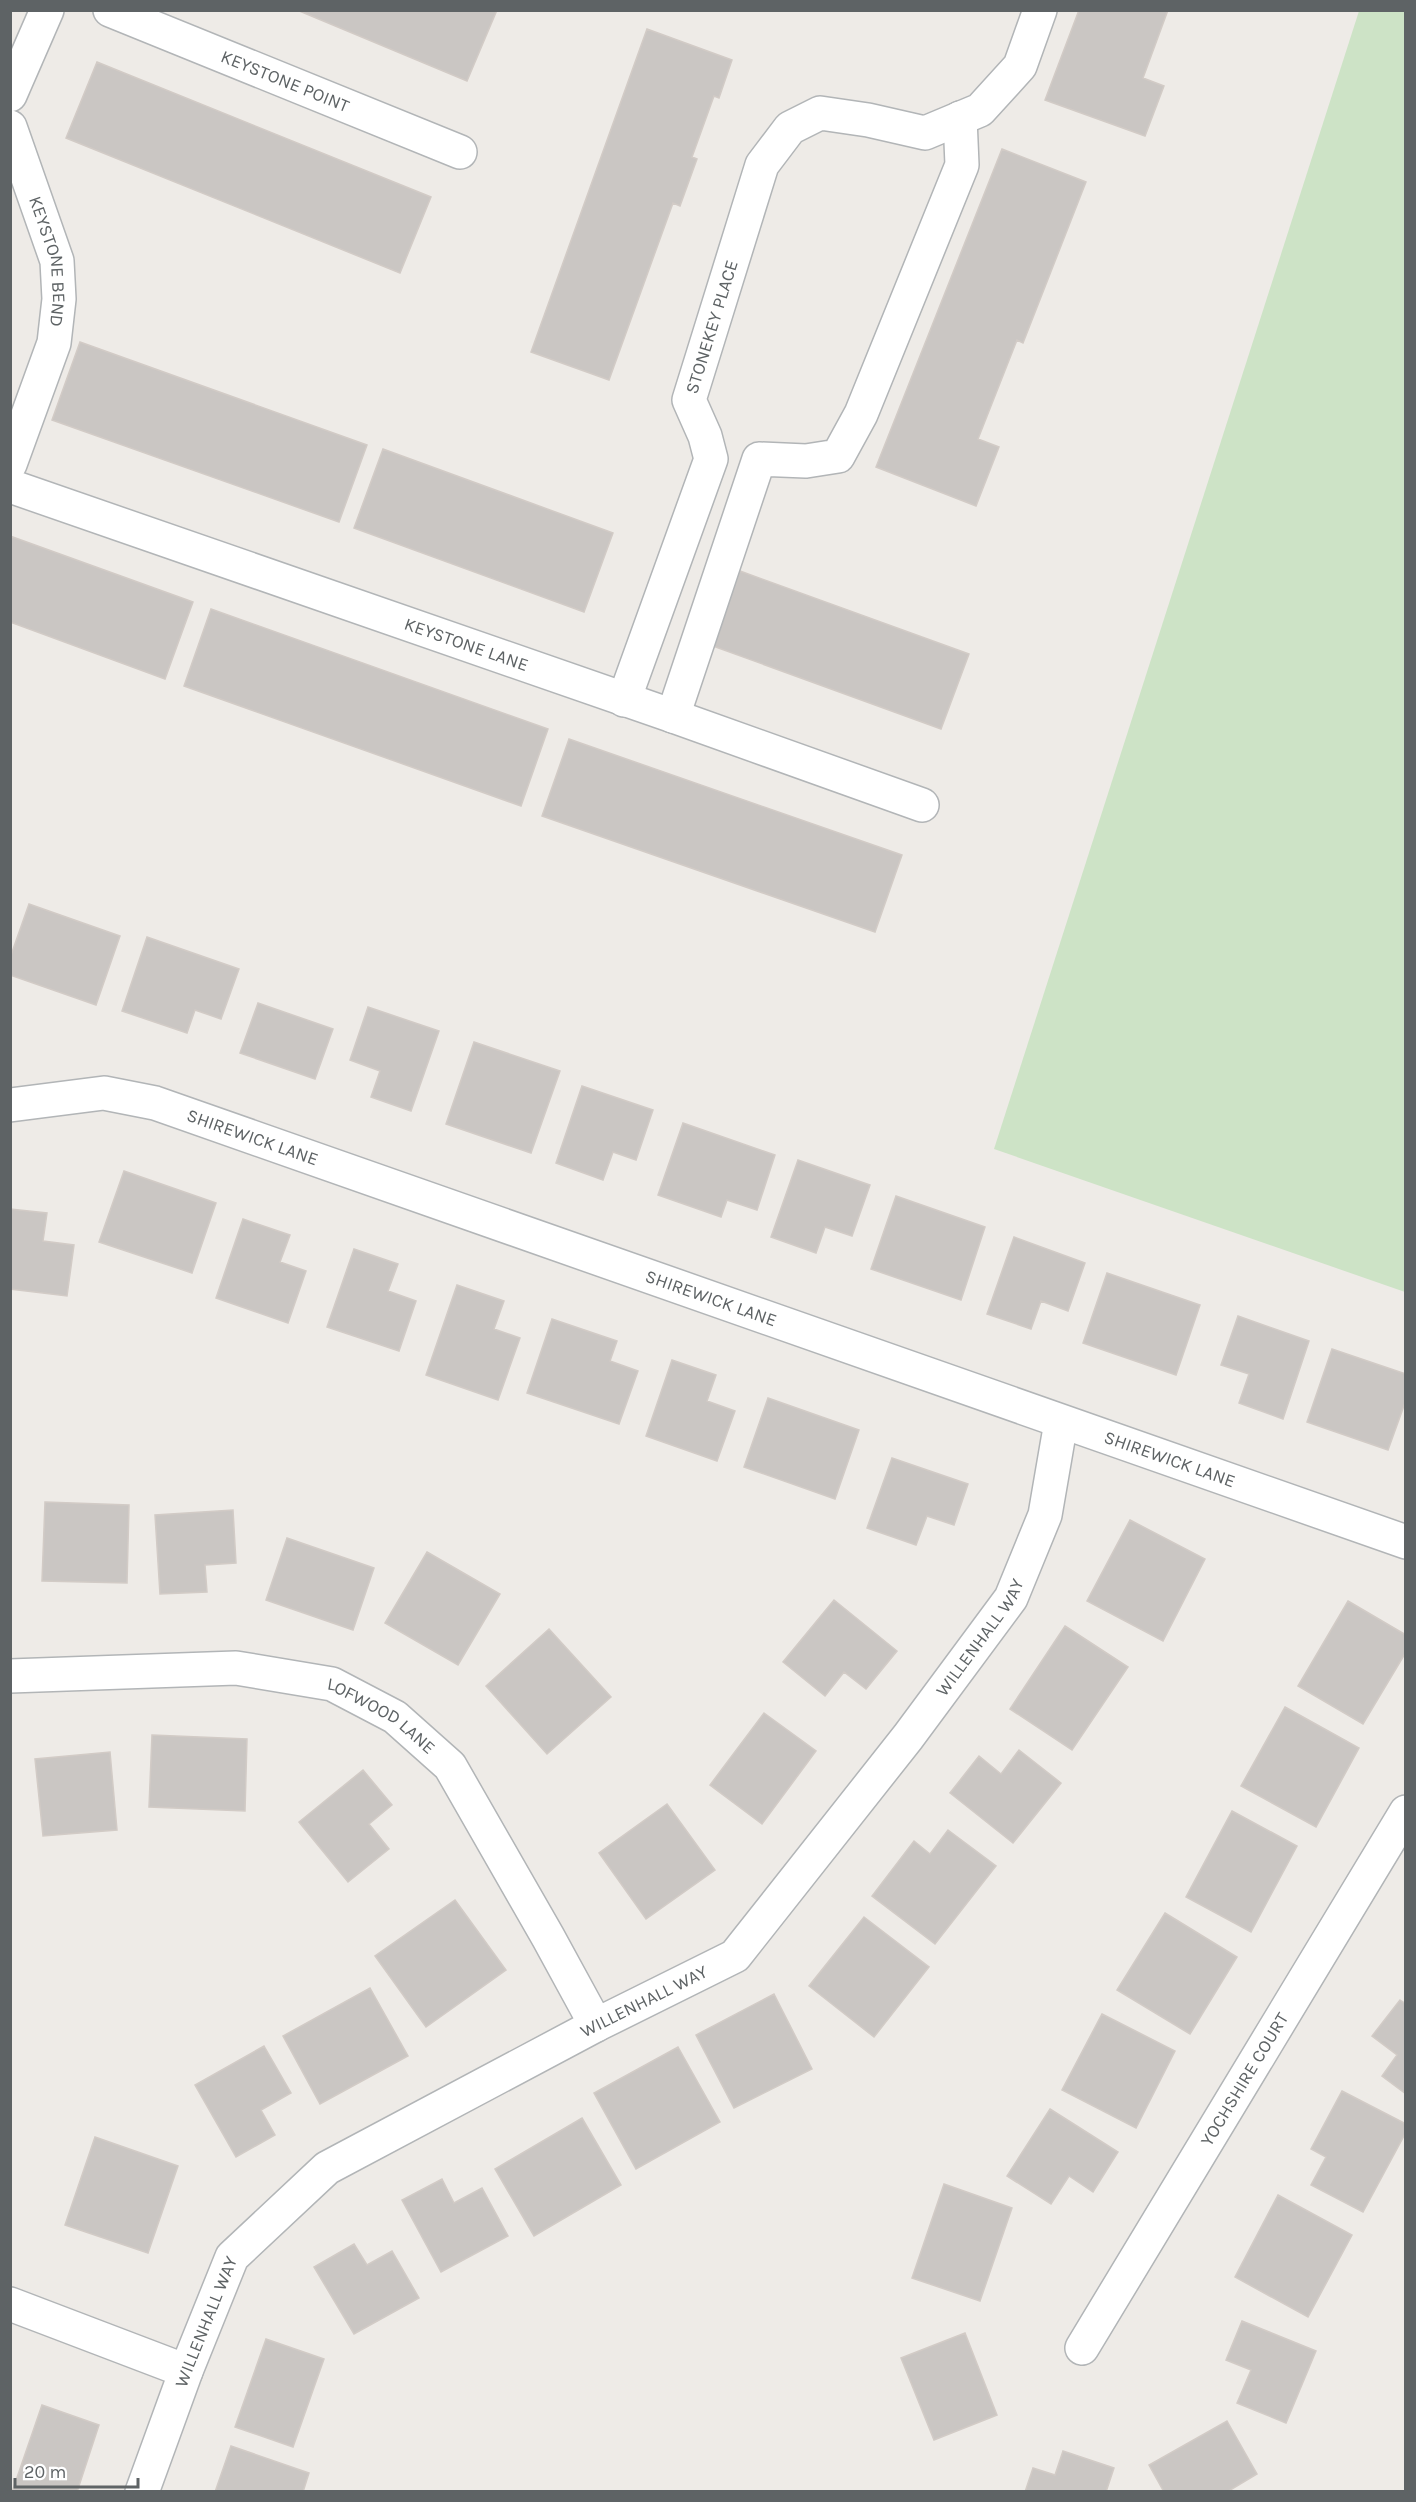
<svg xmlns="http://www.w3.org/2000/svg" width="1416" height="2502" font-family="Karla,sans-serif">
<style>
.green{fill:#cde3c6}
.building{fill:#cac6c3;stroke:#d2cbc6;stroke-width:1.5}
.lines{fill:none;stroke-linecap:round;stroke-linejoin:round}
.street-casing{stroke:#b2b5b7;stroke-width:36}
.street{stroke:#fff;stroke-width:33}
.labels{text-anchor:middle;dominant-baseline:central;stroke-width:5;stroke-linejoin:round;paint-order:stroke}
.street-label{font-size:18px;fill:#5e6365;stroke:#fff}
</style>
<rect width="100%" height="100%" fill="#eeebe7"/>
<path class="green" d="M1359,11H1406L1405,1292L994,1149Z"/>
<path class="building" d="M297,10H497L467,81Z
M1079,10H1168L1143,78L1164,86L1145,136L1045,100Z
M647,29L732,60L719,98L714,96L692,157L697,159L680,206L673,203L609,380L531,352Z
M97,62L431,197L400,273L66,138Z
M1002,149L1086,182L1023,343L1017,340L978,439L999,447L976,506L876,467Z
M80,342L367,445L339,522L52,420Z
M383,449L613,533L584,612L354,528Z
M10,536L193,602L165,679L10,622Z
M740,571L969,654L941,729L713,646Z
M211,609L548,729L521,806L184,686Z
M569,739L902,855L875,932L542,816Z
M29,904L120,936L96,1005L10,975V958Z
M147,937L239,969L221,1019L195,1010L187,1033L122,1011Z
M258,1003L333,1029L315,1079L240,1053Z
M368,1007L439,1031L411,1111L371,1097L380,1071L350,1060Z
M474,1042L560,1071L531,1153L446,1124Z
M582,1086L653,1110L636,1160L613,1152L603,1180L556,1163Z
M683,1123L775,1155L757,1210L727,1200L721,1217L658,1195Z
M798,1160L870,1185L852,1236L825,1227L816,1253L771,1237Z
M124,1171L216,1203L192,1273L99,1242Z
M896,1196L985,1227L961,1300L871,1269Z
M10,1209L47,1213L43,1241L74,1245L67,1296L10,1289Z
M243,1219L290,1235L280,1262L306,1271L288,1323L216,1298Z
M1014,1237L1085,1263L1068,1311L1041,1301L1031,1329L987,1314Z
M354,1249L398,1264L388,1291L416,1301L399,1351L327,1327Z
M1107,1273L1200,1305L1176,1375L1083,1343Z
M457,1285L504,1301L494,1329L520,1338L498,1400L426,1375Z
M1238,1316L1309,1341L1283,1419L1239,1403L1249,1374L1221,1365Z
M552,1319L617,1341L610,1361L638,1371L619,1424L527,1393Z
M1332,1349L1406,1374V1400L1388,1450L1307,1422Z
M672,1360L716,1375L707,1401L735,1411L717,1461L646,1436Z
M768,1398L859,1430L835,1499L744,1467Z
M892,1458L968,1484L954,1525L927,1516L916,1545L867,1528Z
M45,1502L129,1505L127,1583L42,1581Z
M233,1510L236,1563L205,1565L207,1592L160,1594L155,1515Z
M1130,1520L1205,1559L1163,1641L1087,1601Z
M287,1538L374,1568L353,1630L266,1600Z
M427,1552L500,1594L458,1665L385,1623Z
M834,1600L897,1651L866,1689L844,1672L825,1696L783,1662Z
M1348,1601L1406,1635V1652L1363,1724L1298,1686Z
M1065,1626L1128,1667L1072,1750L1010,1709Z
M549,1629L611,1697L547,1754L486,1686Z
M1285,1707L1359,1748L1316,1827L1241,1786Z
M764,1713L816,1751L762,1824L710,1785Z
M152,1735L247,1739L245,1811L149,1807Z
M1019,1750L1061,1783L1013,1843L950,1793L979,1756L1001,1774Z
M110,1752L117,1830L43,1836L35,1759Z
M363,1770L392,1805L369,1824L389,1849L348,1882L299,1822Z
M667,1804L715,1870L646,1919L599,1853Z
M1232,1811L1297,1846L1251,1932L1186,1897Z
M948,1830L996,1866L935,1944L872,1896L914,1841L930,1854Z
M455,1900L506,1970L426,2027L375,1956Z
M1165,1913L1237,1957L1190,2034L1117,1990Z
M864,1917L929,1967L874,2037L809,1986Z
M370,1988L408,2056L320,2104L283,2036Z
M774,1994L812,2069L734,2108L696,2035Z
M1400,2000L1406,2004V2094L1382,2076L1397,2055L1372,2036Z
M1102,2014L1175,2051L1136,2128L1062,2090Z
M264,2046L291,2093L261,2110L275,2135L236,2157L195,2085Z
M678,2047L720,2122L636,2169L594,2093Z
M1342,2091L1406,2124V2132L1363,2212L1311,2185L1326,2157L1311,2149Z
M1050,2109L1118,2152L1093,2192L1069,2176L1051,2204L1007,2176Z
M582,2118L621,2185L534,2236L495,2169Z
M95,2137L178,2166L148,2253L65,2225Z
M442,2179L454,2203L482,2188L508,2236L441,2272L402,2200Z
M944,2184L1012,2208L980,2301L912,2278Z
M1278,2195L1352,2235L1308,2317L1235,2277Z
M354,2244L367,2265L392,2251L419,2298L354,2334L314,2267Z
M1242,2321L1316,2351L1286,2423L1237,2403L1251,2370L1226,2360Z
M965,2333L997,2415L934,2440L901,2358Z
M266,2339L324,2359L293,2447L235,2427Z
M42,2405L99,2425L77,2492H12Z
M1227,2421L1257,2474L1227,2492H1164L1149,2465Z
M231,2446L309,2473L303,2492H215Z
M1063,2451L1114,2468L1106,2492H1025L1033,2468L1055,2475Z"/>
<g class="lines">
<g class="street-casing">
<g id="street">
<path id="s1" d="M110,10L460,152"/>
<path d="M10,95L47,10"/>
<path id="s2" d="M10,127L57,261L59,299L54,343L10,464"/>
<path id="s3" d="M10,486L673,716L922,805"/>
<path id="s4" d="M624,700L711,459L705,436L689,400L762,165L790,128L820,113L868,120L925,133L980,110L1020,66L1040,10"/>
<path d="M673,716L759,459L806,461L838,456L861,414L962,165L960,118"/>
<path id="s5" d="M10,1105L104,1093L155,1103L1406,1542"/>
<path id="s6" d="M10,1676L236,1668L332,1684L395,1717L450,1766L548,1937L596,2025"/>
<path d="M10,2304L186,2371"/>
<path id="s7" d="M1082,2348L1406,1812"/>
<path id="s8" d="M142,2492L186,2371L232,2257L327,2168L596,2025L735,1956L908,1737L1011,1598L1045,1515L1061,1422"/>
</g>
</g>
<use href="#street" class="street"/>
</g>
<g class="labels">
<g class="street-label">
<text stroke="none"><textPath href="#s1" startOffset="189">KEYSTONE POINT</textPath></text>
<text stroke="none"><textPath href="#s2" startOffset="141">KEYSTONE BEND</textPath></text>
<text stroke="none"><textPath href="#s4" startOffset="396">STONEKEY PLACE</textPath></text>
<text stroke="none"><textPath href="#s3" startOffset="483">KEYSTONE LANE</textPath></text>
<text stroke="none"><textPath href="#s5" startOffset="250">SHIREWICK LANE</textPath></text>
<text stroke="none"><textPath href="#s5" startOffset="736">SHIREWICK LANE</textPath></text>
<text stroke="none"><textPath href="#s5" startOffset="1222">SHIREWICK LANE</textPath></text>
<text stroke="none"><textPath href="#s8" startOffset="1244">WILLENHALL WAY</textPath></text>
<text stroke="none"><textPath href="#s6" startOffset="382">LOFWOOD LANE</textPath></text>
<text stroke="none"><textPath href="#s8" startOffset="740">WILLENHALL WAY</textPath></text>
<text stroke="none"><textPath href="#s7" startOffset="314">YOCHSHIRE COURT</textPath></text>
<text stroke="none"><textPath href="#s8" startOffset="182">WILLENHALL WAY</textPath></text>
</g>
</g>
<rect width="1416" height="2502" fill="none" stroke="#5e6365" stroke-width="24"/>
<path d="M15 2478v9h123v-9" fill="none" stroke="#5e6365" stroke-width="3"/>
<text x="24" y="2478" font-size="18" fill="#5e6365" stroke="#ffffff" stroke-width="4.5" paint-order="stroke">20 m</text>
</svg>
